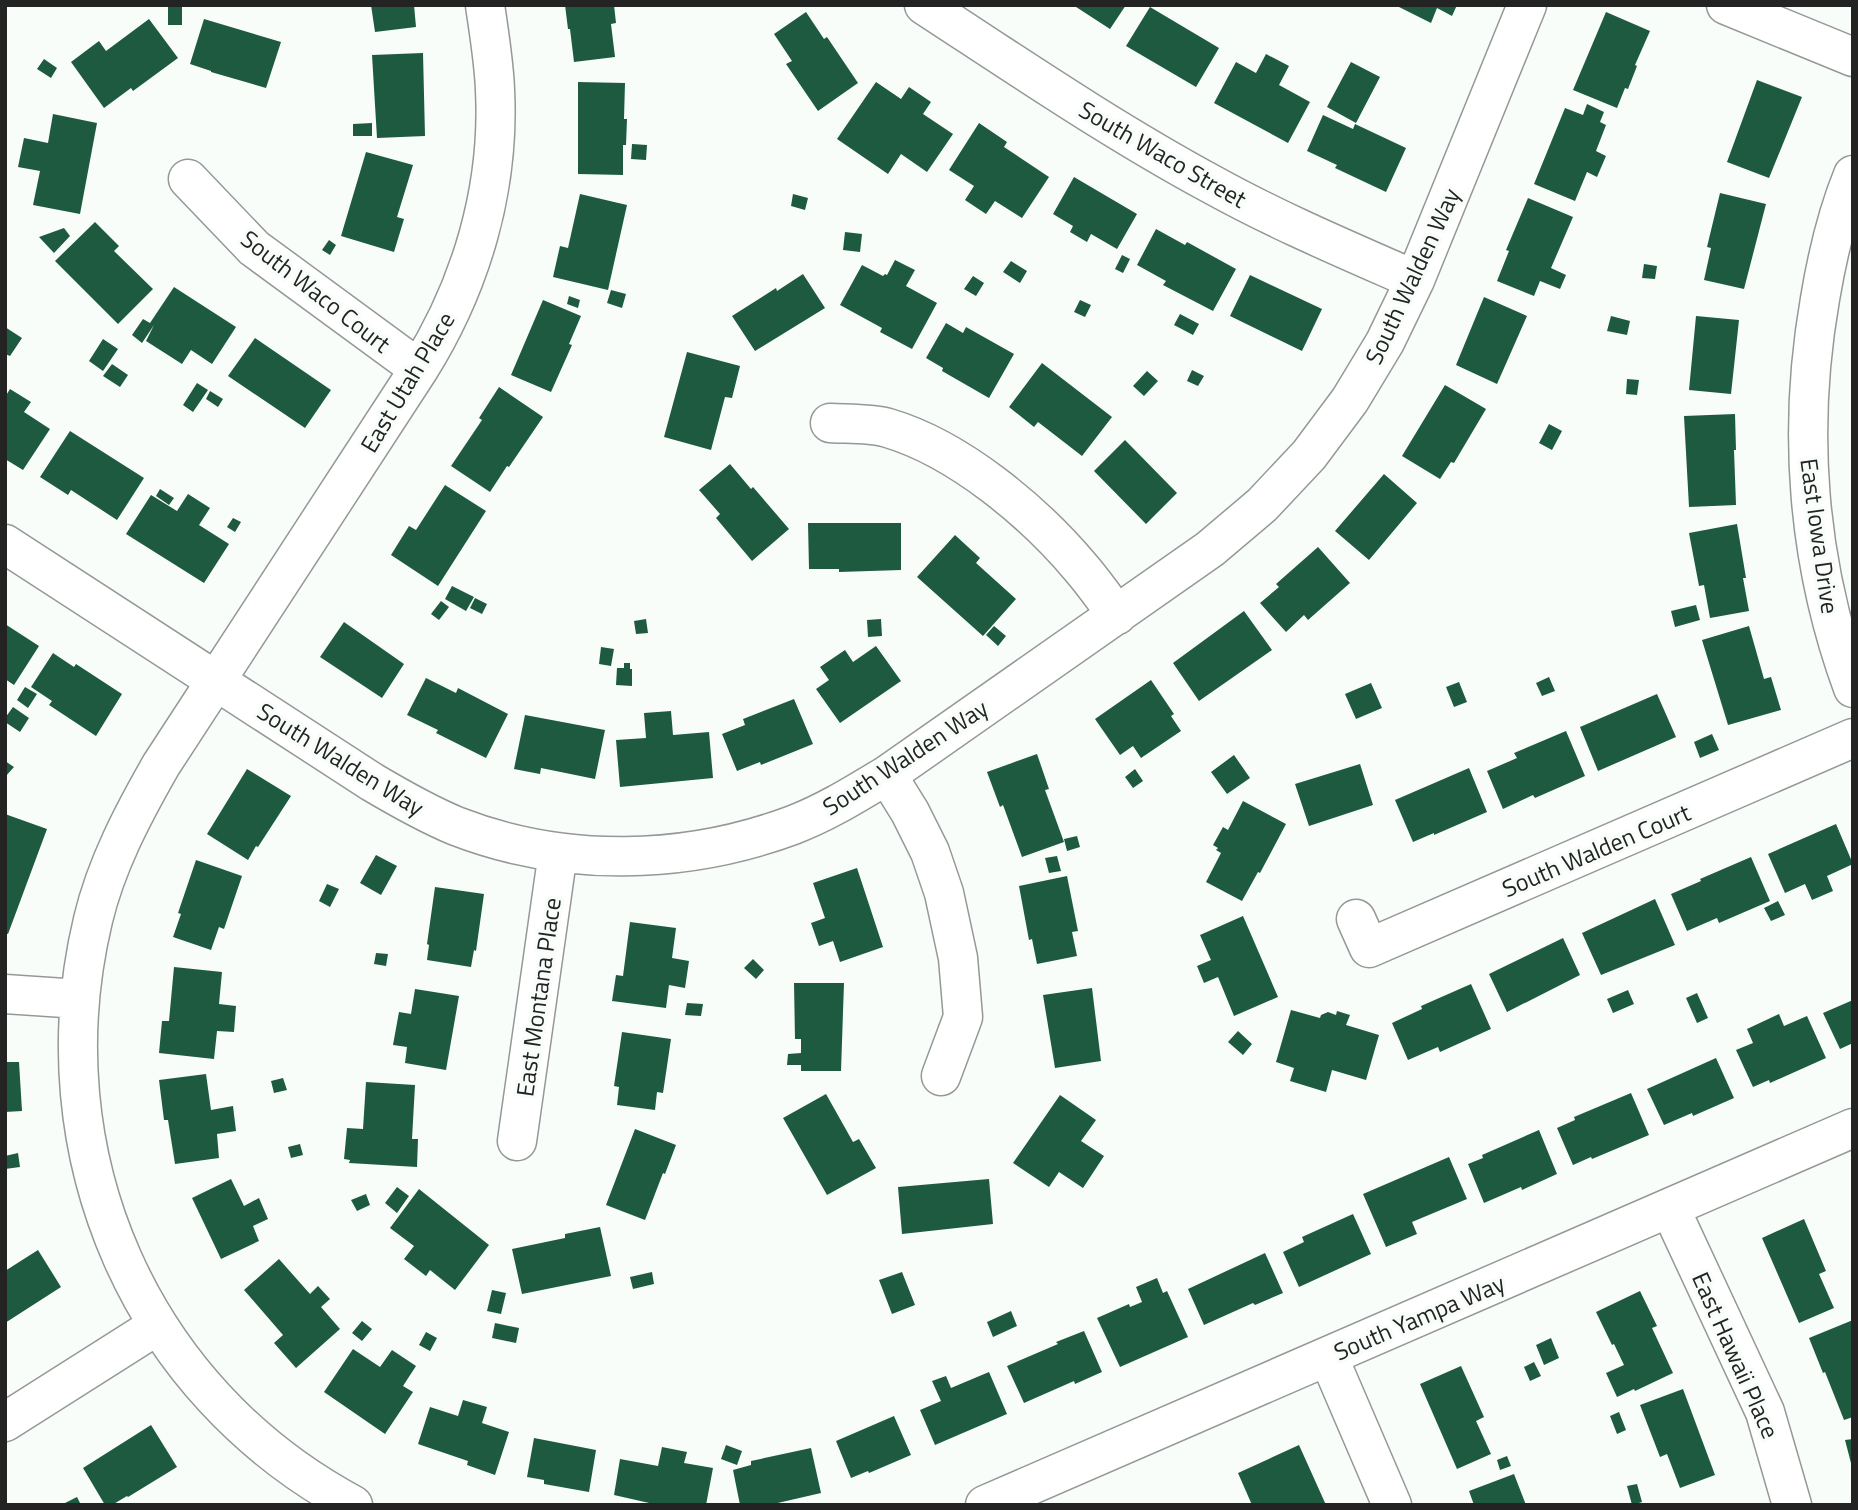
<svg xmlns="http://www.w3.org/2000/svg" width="1858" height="1510" font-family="'Titillium Web',sans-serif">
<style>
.building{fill:#1d5a40}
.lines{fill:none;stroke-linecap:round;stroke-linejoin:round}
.minor-casing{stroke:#949996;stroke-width:41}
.minor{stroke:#fff;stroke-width:38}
.labels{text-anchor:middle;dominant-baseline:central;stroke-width:7;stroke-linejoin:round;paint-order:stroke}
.street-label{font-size:24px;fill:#222322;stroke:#f8fdfa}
</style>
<rect width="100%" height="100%" fill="#f8fdfa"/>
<path class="building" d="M168,5L182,6V25H168Z
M371,5H414L416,27L375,32Z
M565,5H614L616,23L611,24L615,57L574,62L570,29H568Z
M1073,5H1126L1110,29Z
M1395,5H1457L1452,16L1437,8L1431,23Z
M1150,7L1219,48L1196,87L1126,46Z
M806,12L824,39L827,37L858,83L818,111L786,64L792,61L774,34Z
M1606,12L1650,31L1635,65L1637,66L1628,89L1625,88L1617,108L1573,90Z
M149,19L178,58L133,91L131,88L104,108L71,62L99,41L106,51Z
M204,19L281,42L266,88L211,72V71L190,64Z
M423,53L425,136L377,138L372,55Z
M1266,54L1289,66L1279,85L1310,102L1288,143L1214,103L1236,62L1256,73Z
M44,59L57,68L51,78L37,69Z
M1351,62L1380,77L1356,123L1327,107Z
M1757,80L1802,97L1769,178L1727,162Z
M578,82L625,83L624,119H627L626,145H623V175L578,174Z
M876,82L901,99L909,87L931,102L923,114L953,134L927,172L901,154L888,174L837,139Z
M1587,104L1604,112L1600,122L1606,125L1596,151L1606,156L1597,177L1587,172L1575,201L1534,184L1565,108L1583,115Z
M53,114L97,123L80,214L33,205L40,171L18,167L24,138L48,143Z
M1323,115L1353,129L1355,124L1406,148L1386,192L1335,168L1337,165L1307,151Z
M372,123V136H353V124Z
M979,123L1007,142L1004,147L1049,177L1022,218L995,201L986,214L965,200L974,186L949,170Z
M632,144L647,145L646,160L631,159Z
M366,152L413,165L397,217L404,219L394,252L341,236Z
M1074,177L1137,214L1117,249L1091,234L1087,242L1070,232L1073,226L1053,214Z
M1720,193L1766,204L1744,289L1704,280L1711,248L1707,247Z
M580,194L627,205L608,290L553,277L560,246L568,248Z
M793,194L808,198L805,210L791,206Z
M1528,198L1573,217L1551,268L1566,275L1560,289L1540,281L1534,296L1497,281L1509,251L1506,250Z
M95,222L119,246L114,251L153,289L118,324L55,261Z
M64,228L70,236L54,253L39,237Z
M1156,229L1185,245L1187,242L1236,269L1213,311L1163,285L1166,281L1137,265Z
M845,232L862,234L860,252L843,250Z
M329,240L336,245L330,255L322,250Z
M1122,255L1130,259L1123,273L1115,269Z
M895,260L915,270L906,286L937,303L912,349L880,332L882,328L840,305L862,265L883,276L885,274L887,275Z
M1011,261L1027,271L1020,283L1003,272Z
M1644,264L1657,266L1655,279L1642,278Z
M803,274L825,308L755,351L732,316L776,288L777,291Z
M1250,275L1322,309L1302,351L1230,316Z
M973,276L984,283L976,296L964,289Z
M174,287L236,327L212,364L191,350L182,364L146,341L154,325L142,343L132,335L143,319L150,323Z
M611,290L626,294L622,308L607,303Z
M569,296L580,300L578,308L567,304Z
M1484,297L1527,316L1497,384L1456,365Z
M543,300L581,316L569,344L572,345L551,392L511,375Z
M1080,300L1091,305L1085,317L1074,312Z
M1180,314L1199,324L1193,335L1174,325Z
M1611,316L1630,321L1627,335L1607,331Z
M1696,316L1739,320L1731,394L1689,390Z
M946,323L963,333L966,327L1014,354L989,398L942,371L943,368L926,358Z
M5,327L22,338L10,356L5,354Z
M255,338L331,390L305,428L228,376Z
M103,339L118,349L103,371L89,361Z
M687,352L740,366L732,398L725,397L711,450L664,437Z
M1042,363L1112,417L1082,456L1038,422L1034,427L1009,407Z
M112,364L128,375L120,387L103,376Z
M1192,370L1204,376L1198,386L1187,381Z
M1147,371L1158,381L1144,396L1133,386Z
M1627,379L1639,380L1637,395L1626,394Z
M197,383L208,390L193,412L183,405Z
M1445,385L1486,409L1454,463L1451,462L1440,479L1402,456Z
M499,387L543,417L509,467L507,466L490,492L451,466L482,420L479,418Z
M10,389L31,402L24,412L50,429L23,470L5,459V397Z
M210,391L223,399L218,407L206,399Z
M1735,414L1736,450H1734L1736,505L1689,507L1684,416Z
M1549,424L1562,431L1552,450L1539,443Z
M70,431L144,478L117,520L71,490L68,495L40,477Z
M1125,440L1177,493L1146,524L1094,471Z
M730,464L751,489L753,487L789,529L752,561L716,518L720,514L699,490Z
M1384,474L1417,503L1369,560L1335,531Z
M445,485L486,511L438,586L391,555L409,526L416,530Z
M160,489L174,498L169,505L156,496Z
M188,494L210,508L199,525L229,544L204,583L126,534L151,495L177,511Z
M233,518L241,522L235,532L227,527Z
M808,523H901V570L839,572V569H809Z
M1737,524L1746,578H1743L1749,611L1710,618L1704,585L1699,586L1689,533Z
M955,535L980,558L976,563L1016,599L983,636L917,577Z
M1318,547L1350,583L1308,620L1304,615L1286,632L1260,603L1279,587L1276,584Z
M452,586L474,597L466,611L445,599Z
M475,598L487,604L482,614L470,608Z
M441,601L449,607L439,620L431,614Z
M1696,605L1700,620L1675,627L1671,611Z
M1244,611L1272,650L1199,701L1173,663Z
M646,619L648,633L636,634L634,621Z
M881,619L882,636L868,637L867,620Z
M344,622L404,664L382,698L320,657Z
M5,624L39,646L14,685L5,679Z
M994,626L1006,636L998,646L986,635Z
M1749,626L1764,679L1771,677L1781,710L1728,725L1702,640Z
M876,646L901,681L840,723L816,689L829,680L820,667L845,650L853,662Z
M601,647L614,649L611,666L599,664Z
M53,653L74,667L76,664L122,694L96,736L49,705L52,701L31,687Z
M624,663H630V669H632V686L616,685L617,668H624Z
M1549,677L1555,691L1542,696L1536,683Z
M426,678L456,693L458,688L508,714L486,758L436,733L438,730L407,715Z
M1151,680L1174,714L1171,716L1181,731L1141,758L1133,746L1120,755L1095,719Z
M1459,682L1467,702L1454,707L1446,687Z
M1371,683L1382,708L1356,719L1345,694Z
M25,687L37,694L28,708L17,700Z
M1657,694L1676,737L1598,771L1580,727Z
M794,699L813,744L761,765L760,762L737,771L722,734L745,725L743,719Z
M13,707L29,718L20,732L5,722V718Z
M671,711L673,735L709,732L713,778L620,787L616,740L646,738L644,713Z
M525,715L605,730L595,779L541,768L540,774L514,769Z
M1566,731L1585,776L1535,798L1533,795L1503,809L1487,771L1517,758L1514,753Z
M1712,734L1719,750L1700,758L1694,742Z
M1037,754L1049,789L1045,790L1064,842L1022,857L1003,805L1000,807L987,772Z
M1234,755L1250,778L1227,794L1211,772Z
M5,761L14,767L5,777Z
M1360,764L1373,805L1309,826L1295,784Z
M1469,768L1487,812L1434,835V833L1413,842L1395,800Z
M247,769L291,796L258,847L256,846L248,860L207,834Z
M1135,769L1143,781L1133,788L1125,777Z
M1243,801L1286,824L1260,873L1258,872L1242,901L1206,882L1221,853L1216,850L1218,848L1213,845L1223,827L1228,830Z
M5,814L47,829L8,934L5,933Z
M1836,824L1853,864L1827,876L1833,891L1812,900L1805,884L1785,893L1768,854Z
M1077,836L1080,847L1067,851L1064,839Z
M376,855L397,866L381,895L360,883Z
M1057,856L1061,871L1049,873L1045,858Z
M1751,857L1770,901L1719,923L1717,918L1687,931L1671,894L1701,881L1700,879Z
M196,860L242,876L224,929L219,927L211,950L173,937L181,914L178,913Z
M857,868L883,947L840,962L833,941L819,946L811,923L825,918L813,883Z
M1067,876L1078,931L1072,932L1077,956L1037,964L1032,939L1029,940L1019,886Z
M327,884L339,889L330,907L319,901Z
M435,887L484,894L476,951L474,950L471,967L427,960L429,945L427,944Z
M1655,899L1675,945L1601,975L1582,933Z
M1778,901L1785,915L1771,921L1764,908Z
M1243,916L1278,997L1234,1016L1218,977L1204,983L1197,966L1211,960L1200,935Z
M630,922L676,928L672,958L689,961L685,988L669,985L666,1008L612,1001L616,975L623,976Z
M1563,938L1580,975L1507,1012L1489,974Z
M376,953L388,954L386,966L374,964Z
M753,959L764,970L756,979L744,968Z
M174,967L222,972L219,1004L236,1006L234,1032L217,1031L214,1059L159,1053L162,1021H169Z
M794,983H844L841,1071H801V1065H787L788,1054L801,1053V1039H795Z
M1471,984L1491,1029L1440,1052L1438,1047L1408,1060L1392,1023L1422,1009L1421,1006Z
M1092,988L1101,1061L1055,1068L1043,995Z
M415,989L459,996L446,1070L405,1063L407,1047L393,1045L399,1012L411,1014Z
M1628,990L1634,1004L1613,1013L1607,999Z
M1697,993L1708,1018L1697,1023L1686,998Z
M1853,1000V1043L1840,1049L1823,1013Z
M687,1003L703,1004L701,1016L685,1015Z
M1291,1010L1320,1018L1321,1015L1328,1012L1336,1015L1337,1011L1350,1015L1346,1025L1379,1035L1366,1080L1332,1070L1326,1092L1290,1081L1294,1068L1276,1062Z
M1779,1014L1784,1026L1807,1016L1826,1058L1770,1083L1769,1080L1753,1087L1736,1050L1753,1043L1747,1029Z
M1238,1031L1252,1044L1243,1055L1228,1042Z
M622,1032L671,1039L663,1093L657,1092L655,1110L617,1105L619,1087L614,1086Z
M1716,1058L1734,1098L1693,1116L1692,1113L1664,1125L1647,1089Z
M5,1062H19L22,1111L5,1112Z
M206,1074L211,1110L233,1106L236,1131L217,1134L219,1158L175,1164L168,1120H164L159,1080Z
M283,1078L287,1090L274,1093L271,1081Z
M366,1082L415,1085L412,1139H418L417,1167L349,1163L350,1160L344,1159L347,1128L363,1129Z
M1631,1093L1649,1135L1592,1159L1591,1157L1573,1165L1557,1128L1575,1120L1574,1117Z
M826,1094L853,1142L859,1139L876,1168L827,1195L783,1118Z
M1060,1095L1096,1120L1081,1141L1104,1156L1083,1188L1059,1172L1049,1187L1013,1163Z
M635,1129L676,1145L665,1174L663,1173L645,1220L606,1205Z
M1539,1130L1557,1174L1522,1190L1521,1187L1484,1203L1468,1164L1483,1158L1482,1155Z
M300,1144L303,1155L291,1158L288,1147Z
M18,1153L20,1167L5,1169V1156Z
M1449,1157L1467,1199L1412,1222L1417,1234L1386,1247L1363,1194Z
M231,1179L244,1206L259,1198L268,1219L253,1226L259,1241L221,1259L192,1198Z
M989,1179L993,1224L902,1234L898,1187Z
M397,1187L409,1196L397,1213L385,1203Z
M419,1189L489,1245L455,1290L430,1270L426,1276L404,1259L414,1246L390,1228Z
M366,1194L370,1205L357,1211L351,1200Z
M1353,1214L1371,1254L1299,1287L1283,1252L1304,1242L1302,1237Z
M1804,1219L1826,1271L1819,1274L1834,1308L1799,1323L1762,1238Z
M600,1227L611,1276L522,1294L512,1249L565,1238V1234Z
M38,1250L61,1287L5,1323V1271Z
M1265,1253L1283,1293L1255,1305L1253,1303L1204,1325L1188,1289Z
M279,1259L310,1294L318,1286L330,1299L321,1307L340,1329L296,1368L274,1343L283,1335L244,1290Z
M652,1272L654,1284L633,1289L630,1277Z
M902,1272L915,1305L892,1314L879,1280Z
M1157,1278L1163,1293L1167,1291L1188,1337L1120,1367L1097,1318L1129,1304L1130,1307L1142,1302L1136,1287Z
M492,1290L506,1293L501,1314L487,1311Z
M1640,1291L1657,1326L1652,1328L1673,1373L1635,1391L1634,1389L1617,1397L1606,1373L1624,1365L1614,1344L1612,1345L1596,1312Z
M1011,1311L1017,1326L993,1337L987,1322Z
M1853,1320V1417L1844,1420L1825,1372L1823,1373L1809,1338Z
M362,1321L372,1329L362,1341L352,1333Z
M495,1323L519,1328L516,1343L492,1338Z
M1084,1331L1102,1372L1075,1384L1074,1381L1024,1403L1007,1366L1058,1344L1056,1342Z
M426,1332L437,1338L430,1351L419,1345Z
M1551,1338L1559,1358L1544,1365L1536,1345Z
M353,1349L380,1367L392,1350L416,1366L403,1386L413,1392L385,1434L324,1392Z
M1534,1362L1541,1376L1530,1381L1524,1367Z
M1461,1366L1484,1417L1476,1421L1491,1454L1457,1469L1420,1384Z
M989,1372L1007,1414L935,1445L920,1410L941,1401L932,1381L946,1376L951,1388Z
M1683,1389L1715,1475L1680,1488L1667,1454L1660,1457L1640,1405Z
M463,1400L487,1407L482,1423L509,1432L495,1475L467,1465L468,1461L418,1444L430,1407L458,1416Z
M1619,1412L1626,1430L1617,1434L1610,1416Z
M894,1416L911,1455L869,1473L868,1471L851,1478L836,1441Z
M151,1425L177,1467L128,1497L127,1496L112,1505H105L83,1468Z
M534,1438L596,1450L589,1492L544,1484V1480L527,1477Z
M1853,1439V1467H1852L1845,1440Z
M726,1445L742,1451L737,1465L721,1459Z
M1299,1445L1326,1505H1252L1238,1473Z
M662,1447L687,1452L684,1463L713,1468L706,1505H658L614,1495L620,1459L658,1466Z
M811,1448L821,1493L769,1505H740L733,1470L751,1465V1461Z
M1507,1456L1511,1466L1500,1470L1497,1460Z
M1514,1474L1526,1505H1474L1469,1491Z
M1637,1484L1642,1502L1632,1505L1627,1486Z
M77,1497L81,1505H61Z"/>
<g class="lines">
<g class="minor-casing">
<path id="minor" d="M924,5C1019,67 1113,131 1213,185C1278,221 1347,250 1415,280
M1726,5L1853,57
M1853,175C1837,214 1827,257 1820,299C1797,430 1807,563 1853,688
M188,179L254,248L419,369
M830,423C847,424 872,423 888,428C959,449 1034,512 1081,568C1094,583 1105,599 1117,615
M5,544L372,782C399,798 427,814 456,826C564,868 686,865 793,825C827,812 857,793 887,775L1210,549L1262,505L1309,455L1350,400L1385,342L1415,280L1527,5
M887,775L910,812L930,852L944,893L958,958L963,1017L941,1076
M1356,919L1369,948L1853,738
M5,994L79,999
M517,1141L558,852
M1670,1208L1765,1412L1792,1505
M1328,1356L1392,1505
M5,1422L158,1325
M353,1505C140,1391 37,1154 93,920C106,865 133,814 161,765L419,369C471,286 500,189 495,90C494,62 489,33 485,5
M985,1505L1853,1128"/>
</g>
<use href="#minor" class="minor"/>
</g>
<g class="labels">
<g class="street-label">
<text transform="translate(1163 154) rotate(30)">South Waco Street</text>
<text transform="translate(1412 276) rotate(-65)">South Walden Way</text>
<text transform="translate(316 291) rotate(38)">South Waco Court</text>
<text transform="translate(407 382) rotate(-59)">East Utah Place</text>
<text transform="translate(1820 536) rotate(82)">East Iowa Drive</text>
<text transform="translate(905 757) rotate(-33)">South Walden Way</text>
<text transform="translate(341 759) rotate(32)">South Walden Way</text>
<text transform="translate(1596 850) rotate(-23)">South Walden Court</text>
<text transform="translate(538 997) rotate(-82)">East Montana Place</text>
<text transform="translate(1419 1317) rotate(-23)">South Yampa Way</text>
<text transform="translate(1736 1355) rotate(66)">East Hawaii Place</text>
</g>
</g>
<rect width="1858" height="1510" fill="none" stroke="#222322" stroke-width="14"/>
</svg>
